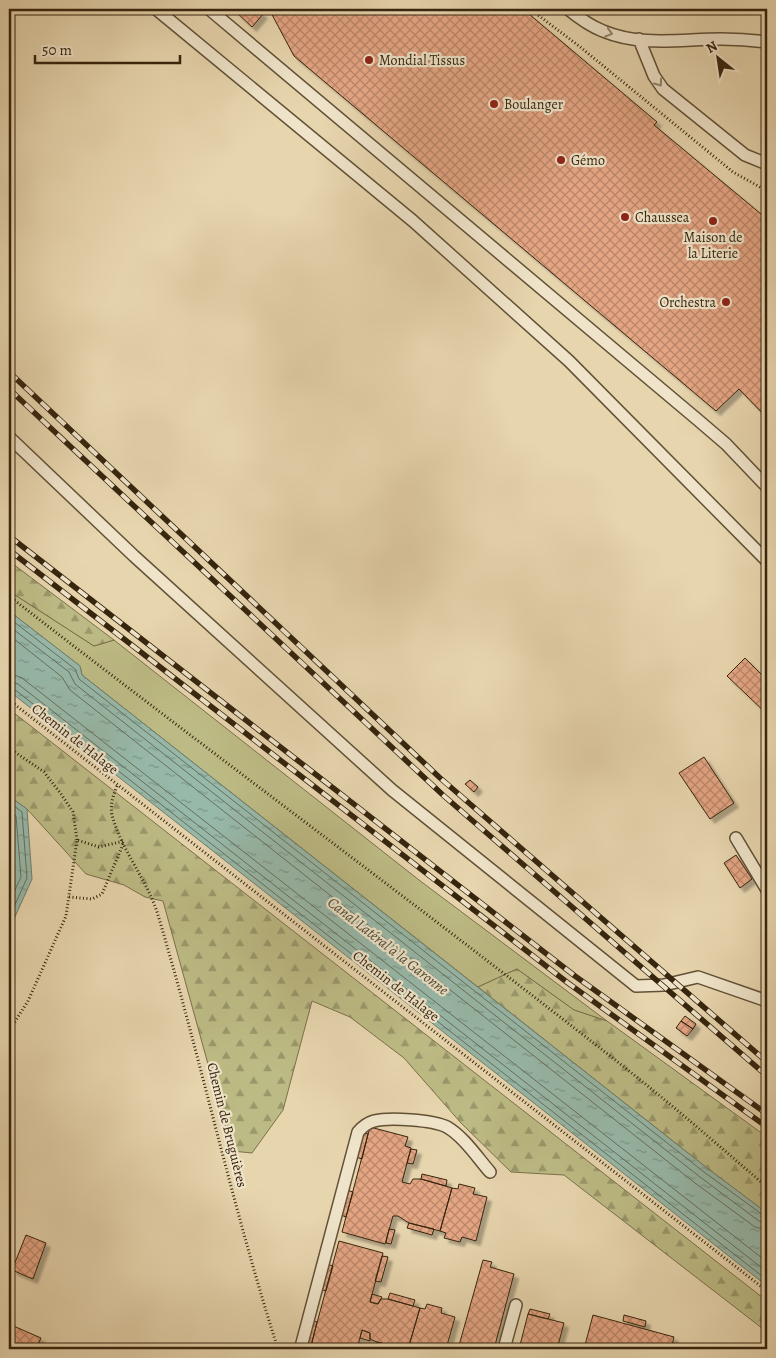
<svg xmlns="http://www.w3.org/2000/svg" width="776" height="1358" font-family="Alegreya,serif">
<style>
.grass{fill:#bdbb85;stroke:#7a704a}
.forest{fill:url(#forest-firs);stroke:#7a704a}
.water{fill:url(#water-ripples);stroke:#707e6c}
.lines{fill:none;stroke-linecap:round;stroke-linejoin:round}
.shore{stroke:#666f5c;stroke-width:1}
.building{fill:url(#building-cross-hatch);stroke:#36250e;filter:url(#shadow)}
.service-casing{stroke:#625136;stroke-width:14}
.path{stroke:#36250e;stroke-width:3;stroke-dasharray:1 2.5;stroke-linecap:butt}
.service{stroke:#efe4ca;stroke-width:11}
.rail-casing{stroke:#36250e;stroke-width:5.5}
.rail{stroke:#efe4ca;stroke-width:4;stroke-dasharray:11;stroke-linecap:butt}
.oneway{stroke:#92846c}
.poi-dot{fill:#8f2418;stroke:#efe4ca;stroke-width:2}
.labels{text-anchor:middle;dominant-baseline:central;stroke-width:4.5;stroke-linejoin:round;paint-order:stroke}
.poi-label{font-size:14px;fill:#36250e;stroke:#efe4ca;text-anchor:start}
.street-label{font-size:14px;fill:#36250e;stroke:#efe4ca}
.water-label{font-size:15px;font-style:italic;fill:#4e4a35;stroke:#efe4ca}
</style>
<defs>
<pattern id="forest-firs" width="22" height="20" patternUnits="userSpaceOnUse" patternTransform="scale(1.25)"><rect width="22" height="20" fill="#bdbb85"/><path d="M5 1l3.5 6h-7zM16 11l3.5 6h-7z" fill="#9a986b"/></pattern>
<pattern id="water-ripples" width="26" height="14" patternUnits="userSpaceOnUse" patternTransform="scale(1.25)"><rect width="26" height="14" fill="#97b9aa"/><path d="M2 4q2-2 4 0t4 0M15 11q2-2 4 0t4 0" fill="none" stroke="#7c9689"/></pattern>
<pattern id="building-cross-hatch" width="8" height="8" patternUnits="userSpaceOnUse" patternTransform="scale(1.25)"><rect width="8" height="8" fill="#e4a583"/><path d="M0 0l8 8M0 8l8-8" fill="none" stroke="#ba866a"/></pattern>
<filter id="shadow"><feDropShadow dx="4.5" dy="4.5" stdDeviation="1" flood-color="#0004"/></filter>
</defs>
<rect width="100%" height="100%" fill="#e7d5ae"/>
<filter id="stains"><feTurbulence type="fractalNoise" baseFrequency=".004" numOctaves="4"/><feColorMatrix values="0 0 0 0 .2 0 0 0 0 .09 0 0 0 0 .02 0 0 0 .5 -.17"/></filter>
<radialGradient id="worn" r=".72"><stop offset=".6" stop-color="#630" stop-opacity="0"/><stop offset="1" stop-color="#630" stop-opacity=".3"/></radialGradient>
<path class="grass" d="M9,591L94,646L114,640L419,880L607,1021L574,1010L517,969L478,987L82,675L80,666L9,611Z"/>
<path class="forest" d="M9,561L114,640L94,646L9,591Z
M9,709L767,1301V1332L564,1175L511,1172L461,1123L404,1058L350,1017L312,1001L283,1110L252,1153L232,1151L163,901L145,897L124,885L86,874L27,809L9,796Z
M517,969L574,1010L607,1021L767,1137V1213L707,1168L478,987Z"/>
<path class="water" d="M9,611L80,666L82,675L707,1168L767,1213V1286L9,691Z
M9,796L27,809L32,879L9,930Z"/>
<g class="lines">
<path class="shore" d="M9,618L75,669L79,679L704,1172L763,1215L767,1216
M9,626L69,672L75,684L700,1177L759,1221L767,1223
M9,635L62,677L70,690L695,1183L755,1227L767,1230
M9,673L22,678L767,1262
M9,681L18,684L767,1272
M9,687L14,689L767,1280
M9,802L22,812L27,878L9,918
M9,810L16,816L21,877L9,903
M9,819L13,875L9,886"/>
</g>
<path class="building" d="M233,9H256L263,14L252,27Z
M269,9H523L657,122L654,125L767,219V418L739,389L716,411L294,56Z
M745,658L767,680V714L727,676Z
M704,757L734,803L710,819L679,773Z
M470,780L478,787L474,792L465,784Z
M736,855L752,879L740,888L724,863Z
M685,1016L696,1024L693,1029L681,1021Z
M681,1021L693,1029L687,1036L676,1028Z
M370,1127L408,1137L405,1146L411,1148L402,1182L410,1184L413,1179H421L452,1188L440,1231L409,1223L398,1216H393L385,1244L342,1232Z
M363,1132L368,1134L362,1159L356,1157Z
M411,1149L417,1150L413,1164L407,1163Z
M422,1174L447,1180L446,1186L421,1179Z
M459,1184L475,1188L473,1194L487,1197L476,1241L462,1237L460,1242L444,1238L446,1233L440,1231L452,1188L458,1189Z
M347,1190L353,1192L346,1217L341,1215Z
M409,1223L434,1229L432,1235L407,1228Z
M389,1229L395,1230L391,1244L386,1243Z
M26,1235L46,1243L33,1279L12,1270Z
M339,1241L383,1253L370,1302L378,1304L381,1299H388L420,1308L408,1349L377,1342L370,1339V1333L362,1330L357,1349H310Z
M382,1256L388,1257L381,1282L375,1281Z
M483,1260L492,1262L490,1267L514,1274L494,1349H458Z
M327,1264L333,1266L326,1291L320,1289Z
M390,1293L415,1300L413,1306L388,1299Z
M372,1294L382,1297L378,1304L370,1302Z
M427,1304L442,1308L441,1313L455,1317L446,1349H408L420,1308L425,1309Z
M530,1309L550,1314L548,1319L528,1314Z
M528,1314L564,1323L557,1349H519Z
M593,1315L674,1337L671,1349H584Z
M624,1315L646,1321L645,1327L623,1321Z
M312,1320L317,1322L311,1347L305,1345Z
M9,1324L41,1338L36,1349H9Z
M362,1330L370,1333V1341L360,1338Z
M377,1342L402,1349H401L375,1348Z"/>
<g class="lines">
<g class="service-casing">
<path id="service" d="M156,9L413,221L569,361L767,561
M209,9L698,420L726,444L767,487
M568,9C579,18 590,26 603,31C641,47 682,39 721,39C737,39 752,40 767,42
M639,39L654,76L663,89L745,155L767,164
M9,437L134,556L392,790L636,986L664,985L698,977L767,1001
M736,838L767,890
M302,1349V1343L358,1132C363,1126 367,1123 374,1121C389,1117 433,1120 447,1127C464,1137 477,1157 490,1172
M504,1349L516,1305"/>
</g>
<path class="path" d="M530,9L579,46L733,172L767,191
M9,596C211,753 418,905 619,1063C670,1103 718,1145 767,1187
M9,700L767,1291
M9,748L44,772L61,794L73,812L77,840
M117,786C113,796 110,805 112,815C121,850 148,881 158,915C201,1059 232,1206 278,1349
M69,897L92,899L102,894L124,842
M9,1031L28,1001L66,916L77,840L99,847L124,841"/>
<use href="#service" class="service"/>
<g class="rail-casing">
<path id="rail" d="M9,372L439,777L767,1062
M9,389L444,796L767,1076
M9,536L575,976L767,1114
M9,550L568,983L767,1127"/>
</g>
<use href="#rail" class="rail"/>
</g>
<defs><path id="oneway-chevron" d="M-2-3.5L2.5 0L-2 3.5" fill="none" stroke-width="1.6" stroke-linecap="round" stroke-linejoin="round" transform="scale(1.25)"/></defs>
<g class="oneway">
<use href="#oneway-chevron" transform="translate(609 33) rotate(17)"/>
<use href="#oneway-chevron" transform="translate(659 83) rotate(54)"/>
</g>
<g class="poi-dot">
<circle cx="369" cy="60" r="5"/>
<circle cx="494" cy="104" r="5"/>
<circle cx="561" cy="160" r="5"/>
<circle cx="625" cy="217" r="5"/>
<circle cx="713" cy="221" r="5"/>
<circle cx="726" cy="302" r="5"/>
</g>
<g class="labels">
<g class="poi-label">
<text x="379" y="60">Mondial Tissus</text>
<text x="504" y="104">Boulanger</text>
<text x="571" y="160">Gémo</text>
<text x="635" y="217">Chaussea</text>
<text x="713" y="237" text-anchor="middle">Maison de<tspan x="713" dy="16">la Literie</tspan></text>
<text x="716" y="302" text-anchor="end">Orchestra</text>
</g>
<g class="street-label">
<text transform="translate(75 739) rotate(38)">Chemin de Halage</text>
<text transform="translate(396 986) rotate(38)">Chemin de Halage</text>
<text transform="translate(227 1125) rotate(76)">Chemin de Bruguières</text>
</g>
<g class="water-label">
<text transform="translate(388 946) rotate(38)">Canal Latéral à la Garonne</text>
</g>
</g>
<rect width="776" height="1358" fill="none" stroke="#e7d5ae" stroke-width="30"/>
<rect x="10" y="10" width="756" height="1338" fill="none" stroke="#36250e" stroke-width="2.5"/>
<rect x="15" y="15" width="746" height="1328" fill="none" stroke="#36250e"/>
<g transform="translate(718 58) rotate(330)" stroke="#efe4ca" stroke-width="4" paint-order="stroke">
<path d="M0-4L9 19L0 12L-9 19Z" fill="#36250e"/>
<text y="-8" font-size="14" font-weight="bold" text-anchor="middle" fill="#36250e">N</text>
</g>
<path d="M35 55v8h145v-8" fill="none" stroke="#36250e" stroke-width="2.5"/>
<text x="42" y="55" font-size="15" fill="#36250e" stroke="#efe4ca" stroke-width="4" paint-order="stroke">50 m</text>
<rect width="100%" height="100%" filter="url(#stains)"/>
<rect width="100%" height="100%" fill="url(#worn)"/>
</svg>
